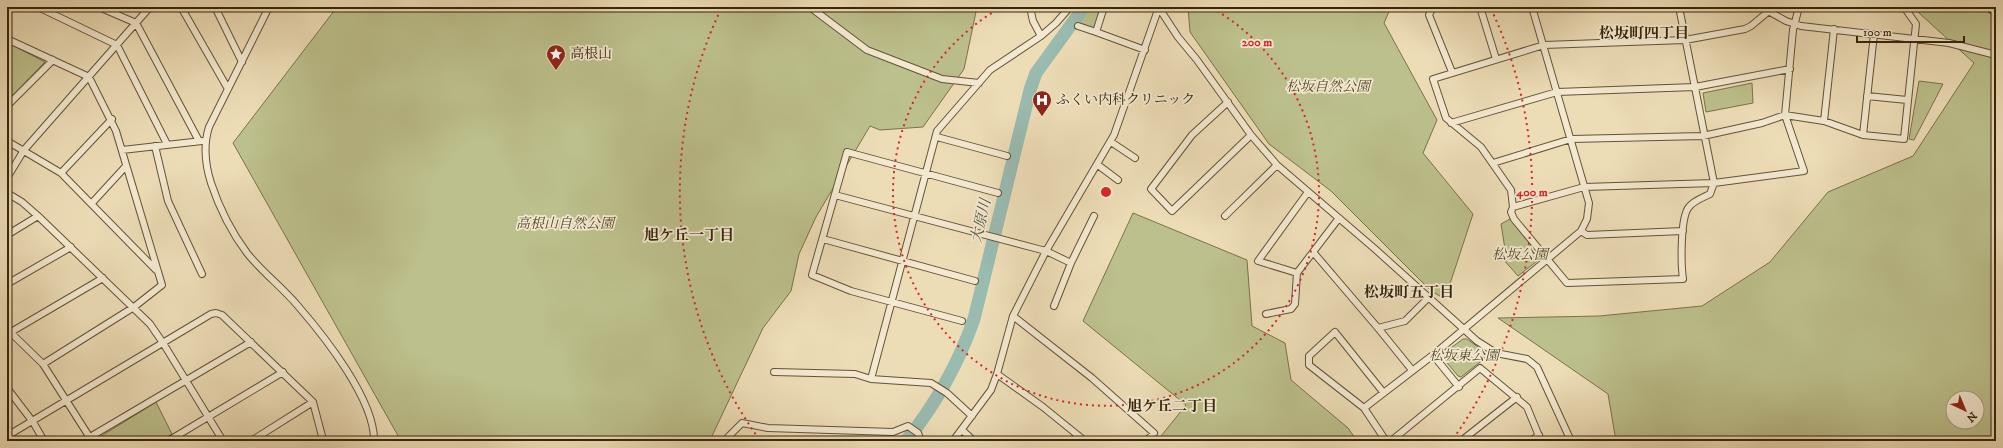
<svg xmlns="http://www.w3.org/2000/svg" width="2003" height="448" font-family="'IM FELL DW Pica','Noto Serif JP',serif">
<style>
.green{fill:#bcc08c;stroke:#7a724b;fill-rule:evenodd}
.lines{fill:none;stroke-linecap:round;stroke-linejoin:round}
.river{stroke:#99bbb0;stroke-width:13}
.minor-casing{stroke:#645335;stroke-width:8}
.primary-casing{stroke:#37250a;stroke-width:12}
.minor{stroke:#f3e9d0;stroke-width:6}
.primary{stroke:#e6be7c;stroke-width:10}
.ring{fill:none;stroke:#d62828;stroke-width:2;stroke-dasharray:2 4}
.labels{text-anchor:middle;dominant-baseline:central;stroke-width:3.5;stroke-linejoin:round;paint-order:stroke}
.poi-label{font-size:14px;fill:#37250a;stroke:#f3e9d0;text-anchor:start}
.park-label{font-size:14px;font-style:italic;fill:#584c2a;stroke:#f3e9d0}
.neighbourhood-label{font-size:15px;font-weight:bold;fill:#37250a;stroke:#f3e9d0}
.water-label{font-size:15px;font-style:italic;fill:#54523c;stroke:#f3e9d0}
.centre{fill:#d62828;stroke:#f3e9d0;stroke-width:2}
.ring-label{font-size:12px;text-anchor:middle;font-weight:bold;fill:#d62828;stroke:#f3e9d0;stroke-width:3.5;stroke-linejoin:round;paint-order:stroke}
</style>
<rect width="100%" height="100%" fill="#edddb7"/>
<filter id="stains"><feTurbulence type="fractalNoise" baseFrequency=".005" numOctaves="4"/><feColorMatrix values="0 0 0 0 .2 0 0 0 0 .09 0 0 0 0 .02 0 0 0 .5 -.17"/></filter>
<radialGradient id="worn" r=".72"><stop offset=".6" stop-color="#630" stop-opacity="0"/><stop offset="1" stop-color="#630" stop-opacity=".3"/></radialGradient>
<path class="green" d="M337,7H977L964,69L923,127L880,130L870,126L816,217L799,254L791,291L763,328L712,436L707,441H401L233,143Z
M1090,7H1102L1096,28L1092,29L1078,24Z
M1188,7H1391L1384,23L1437,120L1423,153L1473,214L1445,299L1431,291L1331,191L1269,144L1190,32Z
M1917,7H1996V441H1616L1608,394L1498,318L1599,316L1702,306L1770,262L1828,192L1913,156L1974,63L1919,13ZM1953,398H1977V422H1953Z
M10,44L45,62L13,95L7,92V49Z
M1919,81L1943,84L1914,140L1909,139Z
M1752,83L1753,103L1706,112L1703,93Z
M1133,213L1247,260L1252,326L1285,343L1291,380L1348,428L1357,441H1157L1186,405L1083,321Z
M1510,219L1539,255L1537,261L1518,276L1503,259L1505,249L1501,224Z
M1463,339H1467L1485,352L1484,359L1461,377L1458,376L1443,358L1444,353Z
M156,402L172,434L161,441H96L95,440Z"/>
<g class="lines">
<path class="river" d="M906,441C935,405 959,362 974,319L1030,90L1036,73L1084,7"/>
<g class="minor-casing">
<path id="minor" d="M38,7L117,45L167,144
M99,7L136,23L199,141
M181,7L228,89
M215,7L242,62
M269,7L209,127C203,146 205,164 211,183C219,207 232,233 247,253C262,272 282,287 298,306C324,336 375,400 374,441
M810,7L867,50L942,79L979,83
M1104,7L1096,32L1145,50
M1433,7L1429,15L1452,72
M1480,7L1496,59
M1679,7L1714,183L1710,194C1704,197 1693,201 1689,207C1680,217 1681,265 1683,279L1567,283L1514,219L1511,212L1513,207L1511,190L1481,147L1446,118L1433,79L1544,45L1685,40L1745,29L1751,26L1769,11
M1761,7L1786,21L1801,26L1949,43L1996,55
M1159,8L1178,37L1197,60L1251,135L1277,165L1375,249L1477,341L1496,353L1527,359L1537,367L1571,441
M7,15L8,7
M1078,26L1096,32
M1041,36L1056,23L1070,7
M7,39L89,77L116,131L162,285L134,307L43,364
M1867,96L1907,100
M1228,102L1192,135L1151,189L1172,211L1251,135
M7,106L53,60
M1824,121L1834,29
M1451,123L1557,92L1695,87L1790,69
M1863,135L1874,34
M937,137L1007,156
M7,141L61,173L156,270
M1111,142L1135,158
M155,146L168,201L202,274
M122,150L202,141
M1493,163L1571,139L1703,136L1762,123L1785,115L1824,121L1863,135L1904,139L1916,24L1904,7
M1098,165L1118,180
M61,173L112,119
M7,178L24,150L150,7
M1308,192L1258,261L1297,273L1339,218
M7,193L22,202L38,216L150,324L163,343L223,441
M835,195L1046,251L1071,263
M92,203L126,166
M1513,207L1584,187L1714,183L1804,171L1785,115L1793,30L1799,7
M1225,216L1277,165
M1581,231L1587,235L1683,231
M7,235L38,216
M823,239L975,281
M1313,252L1378,328L1405,321L1429,297
M7,284L71,247
M1054,306L1071,263L1094,216
M1266,314L1291,309L1295,304L1297,273
M1013,316L1092,378L1154,433L1146,441
M962,321L851,291L812,275L847,152L998,193
M1378,328L1412,370
M7,329L43,364L92,441
M11,332L103,278
M1433,355L1459,387
M774,372L855,374L871,379
M997,374L1043,407L1085,441
M7,388L33,422L44,441
M1383,392L1335,332L1309,356V365L1364,408L1386,441
M1364,408L1433,355L1581,231L1587,219L1589,203L1532,7
M972,416L947,393L931,383L871,379L937,131L990,70L1041,36L1033,21L1030,7
M962,430L974,441
M7,436L211,314L216,313L222,315L313,402L322,436L320,441
M90,437L251,342
M728,437L742,423L768,428L893,432L908,426L918,433L921,441
M168,441L283,372
M251,441L313,402
M953,441L991,390L997,374L1013,316L1046,251L1114,135L1159,7
M1391,441L1480,368L1527,407L1541,441
M1461,441L1517,397
M1531,441L1539,435"/>
</g>
<g class="primary-casing">
<path id="primary" d="M1991,7L1996,10"/>
</g>
<use href="#minor" class="minor"/>
<use href="#primary" class="primary"/>
</g>
<g class="ring">
<path d="M1212 8A213 213 0 1 1 1000 8"/>
<path d="M759 439A426 426 0 0 1 721 9M1491 9A426 426 0 0 1 1453 439"/>
</g>
<defs>
<g id="sight-pin" transform="scale(1)"><path d="M0 17L-7.5 6A9.5 9.5 0 1 1 7.5 6Z" fill="#8f2418" stroke="#f3e9d0"/><path d="M0-6L1.8-2.2L6-1.7L2.9 1.2L3.7 5.4L0 3.3L-3.7 5.4L-2.9 1.2L-6-1.7L-1.8-2.2Z" fill="#fff"/></g>
<g id="hospital-pin" transform="scale(1)"><path d="M0 17L-7.5 6A9.5 9.5 0 1 1 7.5 6Z" fill="#8f2418" stroke="#f3e9d0"/><path d="M-5-5h3v3.5h4V-5h3V5h-3V1.5h-4V5h-3Z" fill="#fff"/></g>
</defs>
<g fill-rule="evenodd">
<use href="#sight-pin" x="556" y="54"/>
<use href="#hospital-pin" x="1042" y="100"/>
</g>
<g class="labels">
<g class="poi-label">
<text x="570" y="54">高根山</text>
<text x="1056" y="100">ふくい内科クリニック</text>
</g>
<g class="park-label">
<text x="1328" y="87">松坂自然公園</text>
<text x="565" y="224">高根山自然公園</text>
<text x="1520" y="255">松坂公園</text>
<text x="1464" y="356">松坂東公園</text>
</g>
<g class="neighbourhood-label">
<text x="1644" y="33">松坂町四丁目</text>
<text x="689" y="235">旭ケ丘一丁目</text>
<text x="1409" y="292">松坂町五丁目</text>
<text x="1172" y="406">旭ケ丘二丁目</text>
</g>
<g class="water-label">
<text transform="translate(981 221) rotate(-77)">大原川</text>
</g>
</g>
<circle cx="1106" cy="192" r="6" class="centre"/>
<g class="ring-label">
<text x="1257" y="46">200 m</text>
<text x="1532" y="196">400 m</text>
</g>
<rect width="2003" height="448" fill="none" stroke="#edddb7" stroke-width="24"/>
<rect x="8" y="8" width="1987" height="432" fill="none" stroke="#37250a" stroke-width="2"/>
<rect x="12" y="12" width="1979" height="424" fill="none" stroke="#37250a"/>
<g transform="translate(1965 410) rotate(136)"><circle r="19" fill="#f3e9d0" stroke="#a89b81"/>
<path d="M0-3L7 15L0 10L-7 15Z" fill="#8f2418"/>
<text y="-6" font-size="11" font-weight="bold" text-anchor="middle" fill="#37250a">N</text>
</g>
<path d="M1857 36v6h107v-6" fill="none" stroke="#37250a" stroke-width="2"/>
<text x="1863" y="36" font-size="12" fill="#37250a" stroke="#f3e9d0" stroke-width="3" paint-order="stroke">100 m</text>
<rect width="100%" height="100%" filter="url(#stains)"/>
<rect width="100%" height="100%" fill="url(#worn)"/>
</svg>
